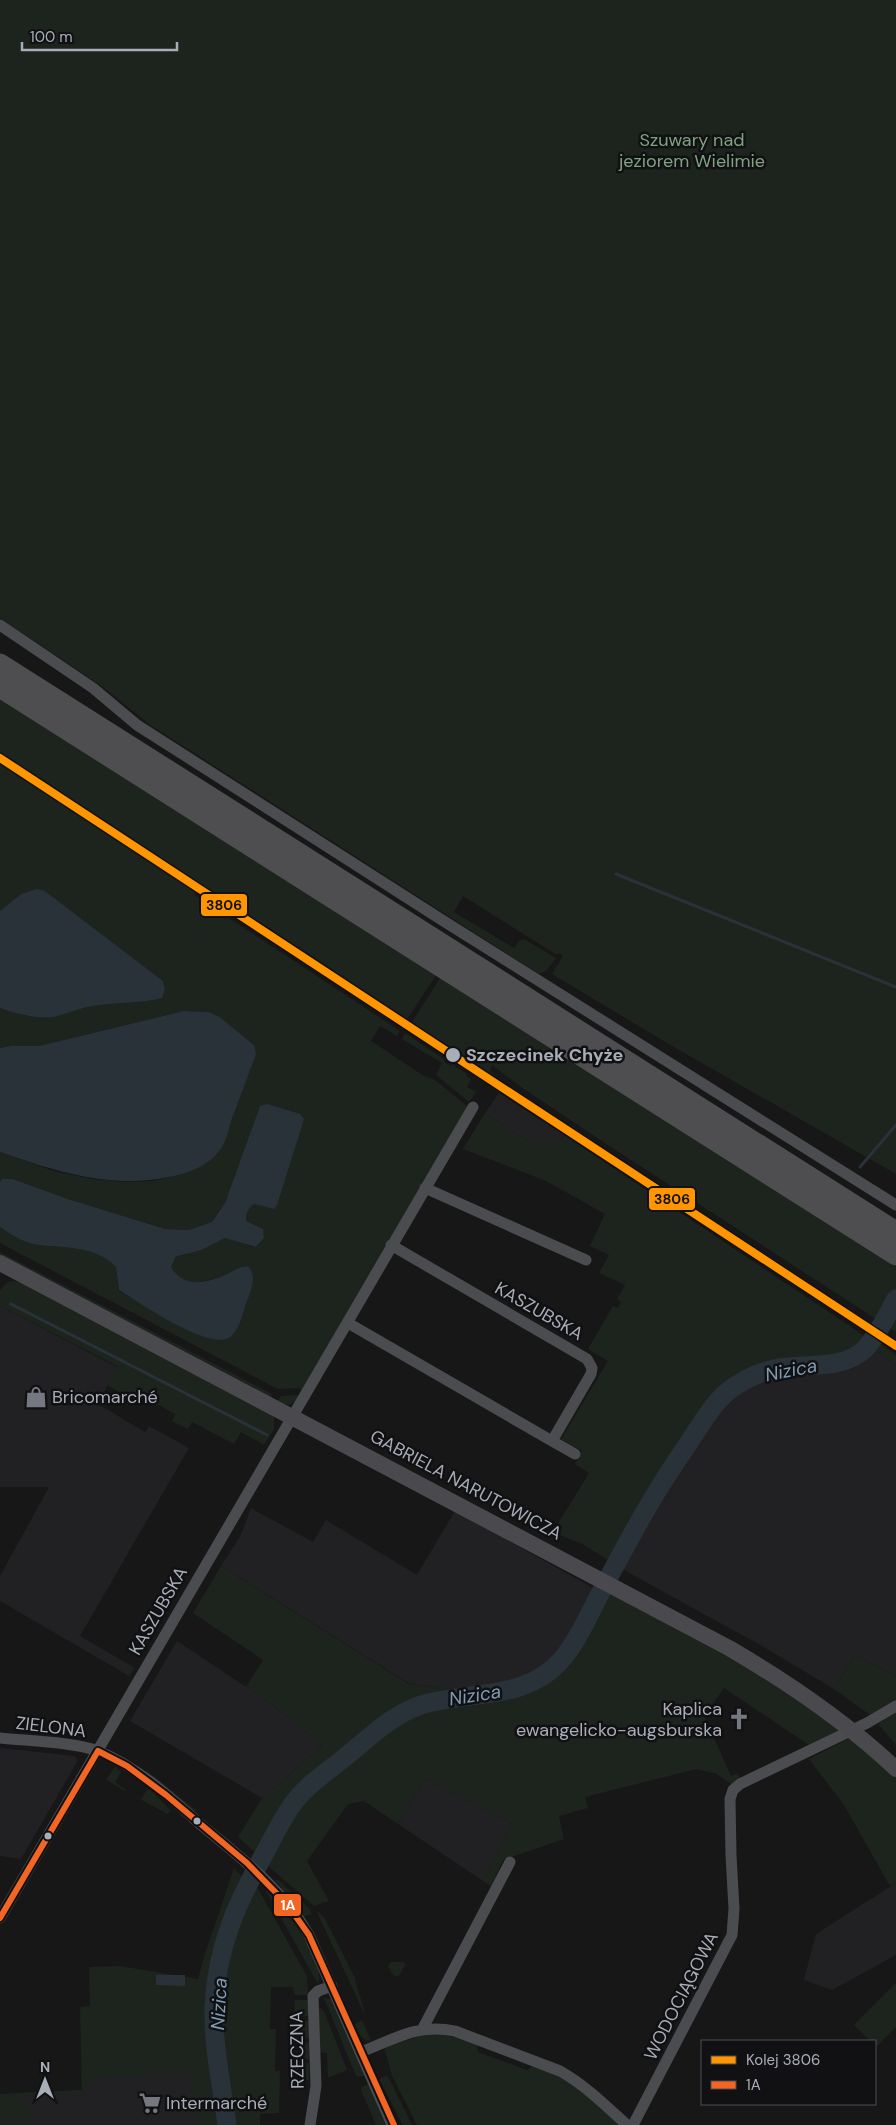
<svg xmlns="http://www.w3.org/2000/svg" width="896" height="2125" font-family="'DM Sans',sans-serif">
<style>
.built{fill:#212123}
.green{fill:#1d241e}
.water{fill:#2a3239}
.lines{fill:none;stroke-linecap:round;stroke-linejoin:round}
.stream{stroke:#2a3239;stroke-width:3}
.river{stroke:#2a3239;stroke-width:19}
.street{stroke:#4b4c50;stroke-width:11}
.secondary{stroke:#4a4a4e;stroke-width:16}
.highway{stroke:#4e4e51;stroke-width:21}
.bus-1-casing{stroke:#111113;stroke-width:10}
.bus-1{stroke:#f26522;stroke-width:6}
.rail-1-casing{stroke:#111113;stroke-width:11}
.rail-1{stroke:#ff9500;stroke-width:8}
.stop-dot{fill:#a8adb8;stroke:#111113;stroke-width:2}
.labels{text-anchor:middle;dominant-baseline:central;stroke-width:5;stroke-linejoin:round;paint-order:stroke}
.park-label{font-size:18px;fill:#7fa381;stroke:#111113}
.stop-label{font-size:18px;font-weight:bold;fill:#a8adb8;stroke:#111113;text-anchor:start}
.street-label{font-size:18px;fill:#a8adb8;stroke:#111113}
.poi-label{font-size:18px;fill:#a8adb8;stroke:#111113;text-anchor:start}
.water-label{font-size:19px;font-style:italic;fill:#7f9bb3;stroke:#111113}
.line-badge{stroke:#111113;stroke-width:2}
.badge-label{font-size:14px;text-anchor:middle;font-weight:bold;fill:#fff}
.pale-badge-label{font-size:14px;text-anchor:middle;font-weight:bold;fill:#111}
</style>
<rect width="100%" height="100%" fill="#171717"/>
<path class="built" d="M499,1093L564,1135L559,1143H530L485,1113Z
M0,1306L117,1367L98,1404L145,1432L149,1426L189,1448L80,1636L135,1668L129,1676L0,1601V1576L49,1487H0Z
M874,1349L896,1366V1676L855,1655L834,1689L762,1646L622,1569L709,1424L731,1395L745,1384L769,1373L845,1364Z
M251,1508L313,1542L326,1520L417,1575L455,1511L597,1590L563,1651L551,1663L533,1676L517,1683L500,1688L469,1691L410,1684L221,1566L241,1535Z
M177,1641L269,1702L322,1746L262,1798L130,1721Z
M0,1748L75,1756L77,1759V1762L21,1859L0,1856Z
M425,1779L512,1823L483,1881L398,1824Z
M896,1883V1955L832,1990L804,1980L816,1934Z
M214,2070L220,2125H0V2094L82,2090L81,2074Z"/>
<path class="green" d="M0,0H896V1174L667,1043L552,974L563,956L559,953L557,955L463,896L454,912L514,948L519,941L524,939L556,958L547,970L539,974L149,724L103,687L0,618Z
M0,698L436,975L406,1021L0,754Z
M0,763L197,891L194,895L400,1031L397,1036L380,1026L371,1041L424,1076L435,1080L467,1106L438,1159L348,1310L304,1391L298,1388L278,1389L0,1243V1227C11,1235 26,1244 39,1245C66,1248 96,1246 116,1267L119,1291L165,1318L240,1324L246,1304L243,1266C220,1277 189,1295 171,1268L172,1260L175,1257L185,1255L225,1238C237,1238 245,1247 257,1247L264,1238L262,1229L246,1221C246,1214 248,1208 254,1204L274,1209L260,1106L225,1203L212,1222L189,1230L165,1229L68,1199L14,1179L0,1182V1152L57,1172L92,1179L124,1182L153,1181L190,1172L208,1162L254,1045L221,1018L209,1012L184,1011L39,1046H11L0,1048V1008C14,1013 42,1021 56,1016C69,1013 80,1008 93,1006C116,1002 139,1004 162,998L165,989L163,981L45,891L21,894L0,911Z
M440,978L896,1267V1332L611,1147L524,1089L492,1065L490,1071L518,1095L411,1024Z
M405,1033L445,1060L444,1062L451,1066L452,1064L467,1074L466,1076L471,1079L467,1087L476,1092L469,1102L436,1075L442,1063L402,1039Z
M485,1113L530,1143H559L564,1135L866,1337L852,1351L842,1355C812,1360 778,1358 749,1371C712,1388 690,1427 669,1460C647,1493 626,1525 610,1561L582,1544L553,1532L589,1473L575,1464L582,1451L561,1439L608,1361L588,1349L613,1306L618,1308L621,1302L617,1299L625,1285L599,1273L609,1255L590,1246L605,1214L546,1181L463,1149Z
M0,1252L272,1394L270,1399L0,1257Z
M13,1281L20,1282L271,1414L274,1417V1429L264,1445L241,1432L234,1444L192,1422L188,1429L172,1421L175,1414L135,1392L131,1399L107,1385L117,1366L0,1306V1290L8,1282Z
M880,1343L896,1355V1366L874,1349Z
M297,1395L300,1397L290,1405L276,1403L281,1396Z
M221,1566L409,1684L469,1691C438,1694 410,1700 385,1718L296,1791L283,1808L258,1855L238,1837L262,1798L322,1746L269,1702L246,1687L263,1660L193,1613Z
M607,1590L756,1671L840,1730L809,1745L724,1688L704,1716L731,1776L738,1773L740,1779L731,1784L717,1774L697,1769L585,1797L588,1808L559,1816L564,1839L503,1860L491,1886L483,1881L512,1823L425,1779L398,1824L364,1801L348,1804L307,1861L329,1901L314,1906L267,1865L271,1857L269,1856L291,1815L307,1795L399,1721C425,1706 453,1702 483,1699C561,1691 574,1653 607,1590Z
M855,1655L896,1676V1701L870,1715L834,1689Z
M896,1712V1745L878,1724Z
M852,1737L896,1777V1883L890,1886L844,1805L809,1759Z
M115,1766L121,1772L115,1782L126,1790L125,1791L106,1780Z
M145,1769L197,1811H194L148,1774Z
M150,1789L171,1811L167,1814L129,1793L141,1799L147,1790Z
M234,1868L245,1880L233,1904L219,1948L209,1993V2013L223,2125H199L198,2093H192L191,2074L90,2077L89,2088L82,2092L23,2096V2103C30,2105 32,2113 31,2119L26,2123L0,2121V2094L82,2090L80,2007L90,2006L89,1967L120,1966L198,1979L204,1957Z
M275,1880H278L309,1908L312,1914L304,1916Z
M251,1883L257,1887L307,1976L308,1995H295L292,1987H271L270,2029H276L275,2071H280L279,2113L260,2114V2125H230C227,2087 219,2049 218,2011C216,1971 232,1918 251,1883Z
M266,1888C281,1903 328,1964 318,1984L266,1891Z
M316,1910L324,1917L356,1980L355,1981L365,2012L364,2013Z
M391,1962H403L406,1964L398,1977L393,1975L388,1966Z
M896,1983V2027L876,2047L875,2041H870L854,2025Z
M324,1998L331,1999L365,2075L359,2077L356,2076Z
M295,2000H308V2016H294Z
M318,2006L324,2011L347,2070L328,2078L327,2053L320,2052Z
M362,2020L371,2041C361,2040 358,2033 355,2024Z
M294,2021H308L309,2038H300Z
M436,2031L477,2044L478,2052L527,2070L534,2065C569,2078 593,2101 621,2125H417L392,2076L384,2047Z
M299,2042L309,2043V2059H299Z
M299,2063H309V2080H304Z
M386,2076L389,2078L412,2125H403L379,2079Z
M369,2083L385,2125H376L361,2090L362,2087Z"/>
<path class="water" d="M37,889L45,891L163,981L165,989L162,998C139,1004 116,1002 93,1006C80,1008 69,1013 57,1016C42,1021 14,1013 0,1008V911L21,894Z
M184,1011L209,1012L221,1018L254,1045L256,1054C248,1076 240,1097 232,1118C229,1127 227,1139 222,1147C211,1164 193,1172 174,1176C111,1190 59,1172 0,1152V1048L11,1046H39Z
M267,1104L300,1114L304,1119L277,1205L274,1209L254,1204C248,1208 246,1214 246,1221L263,1229L264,1238L256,1247L225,1238L201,1250L175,1257L171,1267C184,1289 207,1283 227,1274C235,1270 241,1265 249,1267C258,1280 249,1293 245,1307C242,1317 239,1330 230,1337C211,1352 138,1302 119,1290L116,1267C96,1246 66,1248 39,1245C26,1244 11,1235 0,1227V1182L2,1179H13L68,1199L165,1229L189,1230L212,1222L225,1203L260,1106Z
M156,1975H185V1986L156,1985Z"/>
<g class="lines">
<path class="stream" d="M616,874L896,987
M860,1167L896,1125
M11,1304L267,1435"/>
<path class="river" d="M227,2125C222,2087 213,2046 214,2008C216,1946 239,1899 268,1847C276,1832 284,1815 295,1801C308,1784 327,1772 344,1758C368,1739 391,1715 421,1705C469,1690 527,1702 563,1658C579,1639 589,1614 601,1592C628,1541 655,1491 688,1444C700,1426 711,1406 727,1392C741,1381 757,1373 774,1369C803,1363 842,1371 865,1349C878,1335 887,1315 896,1299"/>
<path class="street" d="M0,625L93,688L137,725L442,920L896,1205
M425,1188L586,1260
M348,1323L552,1441L591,1374L592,1368L587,1359L391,1245
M552,1441L575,1454
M0,1738C28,1741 73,1742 98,1751C136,1766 170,1797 200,1824C240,1857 283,1889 309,1935L392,2125
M0,1918L473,1107
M423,2028L510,1862
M361,2052C394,2039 419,2023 455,2031L560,2071C585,2085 606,2106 627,2125
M310,2125L316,2086L313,1996L318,1991L332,1986
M633,2125L732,1935L734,1909L731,1855L730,1799L733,1790L740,1784L867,1723L896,1706"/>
<path class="secondary" d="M0,1263L729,1648C789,1683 845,1721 896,1769"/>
<path class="highway" d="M0,664L896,1232
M0,687L896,1255"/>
<g class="bus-1-casing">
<path id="bus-1" d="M98,1751L127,1766L166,1795L247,1863L287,1904L309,1935L394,2125
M0,1918L98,1751"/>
</g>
<use href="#bus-1" class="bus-1"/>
<g class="rail-1-casing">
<path id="rail-1" d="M0,758L896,1346"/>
</g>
<use href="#rail-1" class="rail-1"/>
</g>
<defs>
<g id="shop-bare" transform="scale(1.725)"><path d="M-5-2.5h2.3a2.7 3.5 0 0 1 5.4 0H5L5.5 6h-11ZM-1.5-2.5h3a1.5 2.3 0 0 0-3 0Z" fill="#757880" stroke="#111113" stroke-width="2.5" paint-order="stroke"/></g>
<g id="church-bare" transform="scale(1.725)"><path d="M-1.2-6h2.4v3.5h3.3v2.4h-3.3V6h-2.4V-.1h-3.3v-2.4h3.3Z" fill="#757880" stroke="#111113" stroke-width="2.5" paint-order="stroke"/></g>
<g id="supermarket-bare" transform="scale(1.725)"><path d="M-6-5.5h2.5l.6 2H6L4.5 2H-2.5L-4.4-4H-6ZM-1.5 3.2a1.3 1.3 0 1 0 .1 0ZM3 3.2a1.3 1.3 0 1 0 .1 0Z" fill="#757880" stroke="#111113" stroke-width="2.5" paint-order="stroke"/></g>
</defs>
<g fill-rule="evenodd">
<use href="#shop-bare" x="36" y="1397"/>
<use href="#church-bare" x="739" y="1719"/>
<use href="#supermarket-bare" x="150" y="2103"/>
</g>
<g class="stop-dot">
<circle cx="453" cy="1055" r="8"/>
<circle cx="197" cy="1821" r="4.5"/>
<circle cx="48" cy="1836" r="4.5"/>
</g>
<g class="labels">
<g class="park-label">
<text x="692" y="140">Szuwary nad<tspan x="692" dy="21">jeziorem Wielimie</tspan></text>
</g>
<g class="stop-label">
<text x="466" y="1055">Szczecinek Chyże</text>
</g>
<g class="street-label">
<text transform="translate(539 1311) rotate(30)">KASZUBSKA</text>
<text transform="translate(466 1485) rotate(28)">GABRIELA NARUTOWICZA</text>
<text transform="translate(158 1611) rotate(-60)">KASZUBSKA</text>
<text transform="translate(51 1727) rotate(7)">ZIELONA</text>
<text transform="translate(681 1996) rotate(-63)">WODOCIĄGOWA</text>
<text transform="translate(297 2050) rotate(-91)">RZECZNA</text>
</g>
<g class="poi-label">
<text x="52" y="1397">Bricomarché</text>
<text x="722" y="1709" text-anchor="end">Kaplica<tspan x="722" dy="21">ewangelicko-augsburska</tspan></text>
<text x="166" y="2103">Intermarché</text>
</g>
<g class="water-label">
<text transform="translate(791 1370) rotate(-11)">Nizica</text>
<text transform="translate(475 1695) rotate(-9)">Nizica</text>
<text transform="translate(219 2004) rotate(-87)">Nizica</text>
</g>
</g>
<g class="line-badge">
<rect x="200" y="893" width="48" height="24" rx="5" fill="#ff9500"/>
<rect x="648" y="1187" width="48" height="24" rx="5" fill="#ff9500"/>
<rect x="273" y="1893" width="29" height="24" rx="5" fill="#f26522"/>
</g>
<g class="badge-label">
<text x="288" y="1910">1A</text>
</g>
<g class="pale-badge-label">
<text x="224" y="910">3806</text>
<text x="672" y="1204">3806</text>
</g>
<rect x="701" y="2040" width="175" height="65" fill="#111113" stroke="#4d4f55"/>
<rect x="711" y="2056" width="25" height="8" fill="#ff9500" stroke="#4d4f55"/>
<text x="746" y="2065" font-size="15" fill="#a8adb8">Kolej 3806</text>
<rect x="711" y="2081" width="25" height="8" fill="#f26522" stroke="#4d4f55"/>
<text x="746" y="2090" font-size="15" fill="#a8adb8">1A</text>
<g transform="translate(45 2080)" stroke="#111113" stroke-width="4" paint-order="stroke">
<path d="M0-4L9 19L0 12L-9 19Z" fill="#a8adb8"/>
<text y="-8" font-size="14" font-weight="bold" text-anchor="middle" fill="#a8adb8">N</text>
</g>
<path d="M22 42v8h155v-8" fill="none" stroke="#a8adb8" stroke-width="2.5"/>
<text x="30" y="42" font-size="15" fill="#a8adb8" stroke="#111113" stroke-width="4" paint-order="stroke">100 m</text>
</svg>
